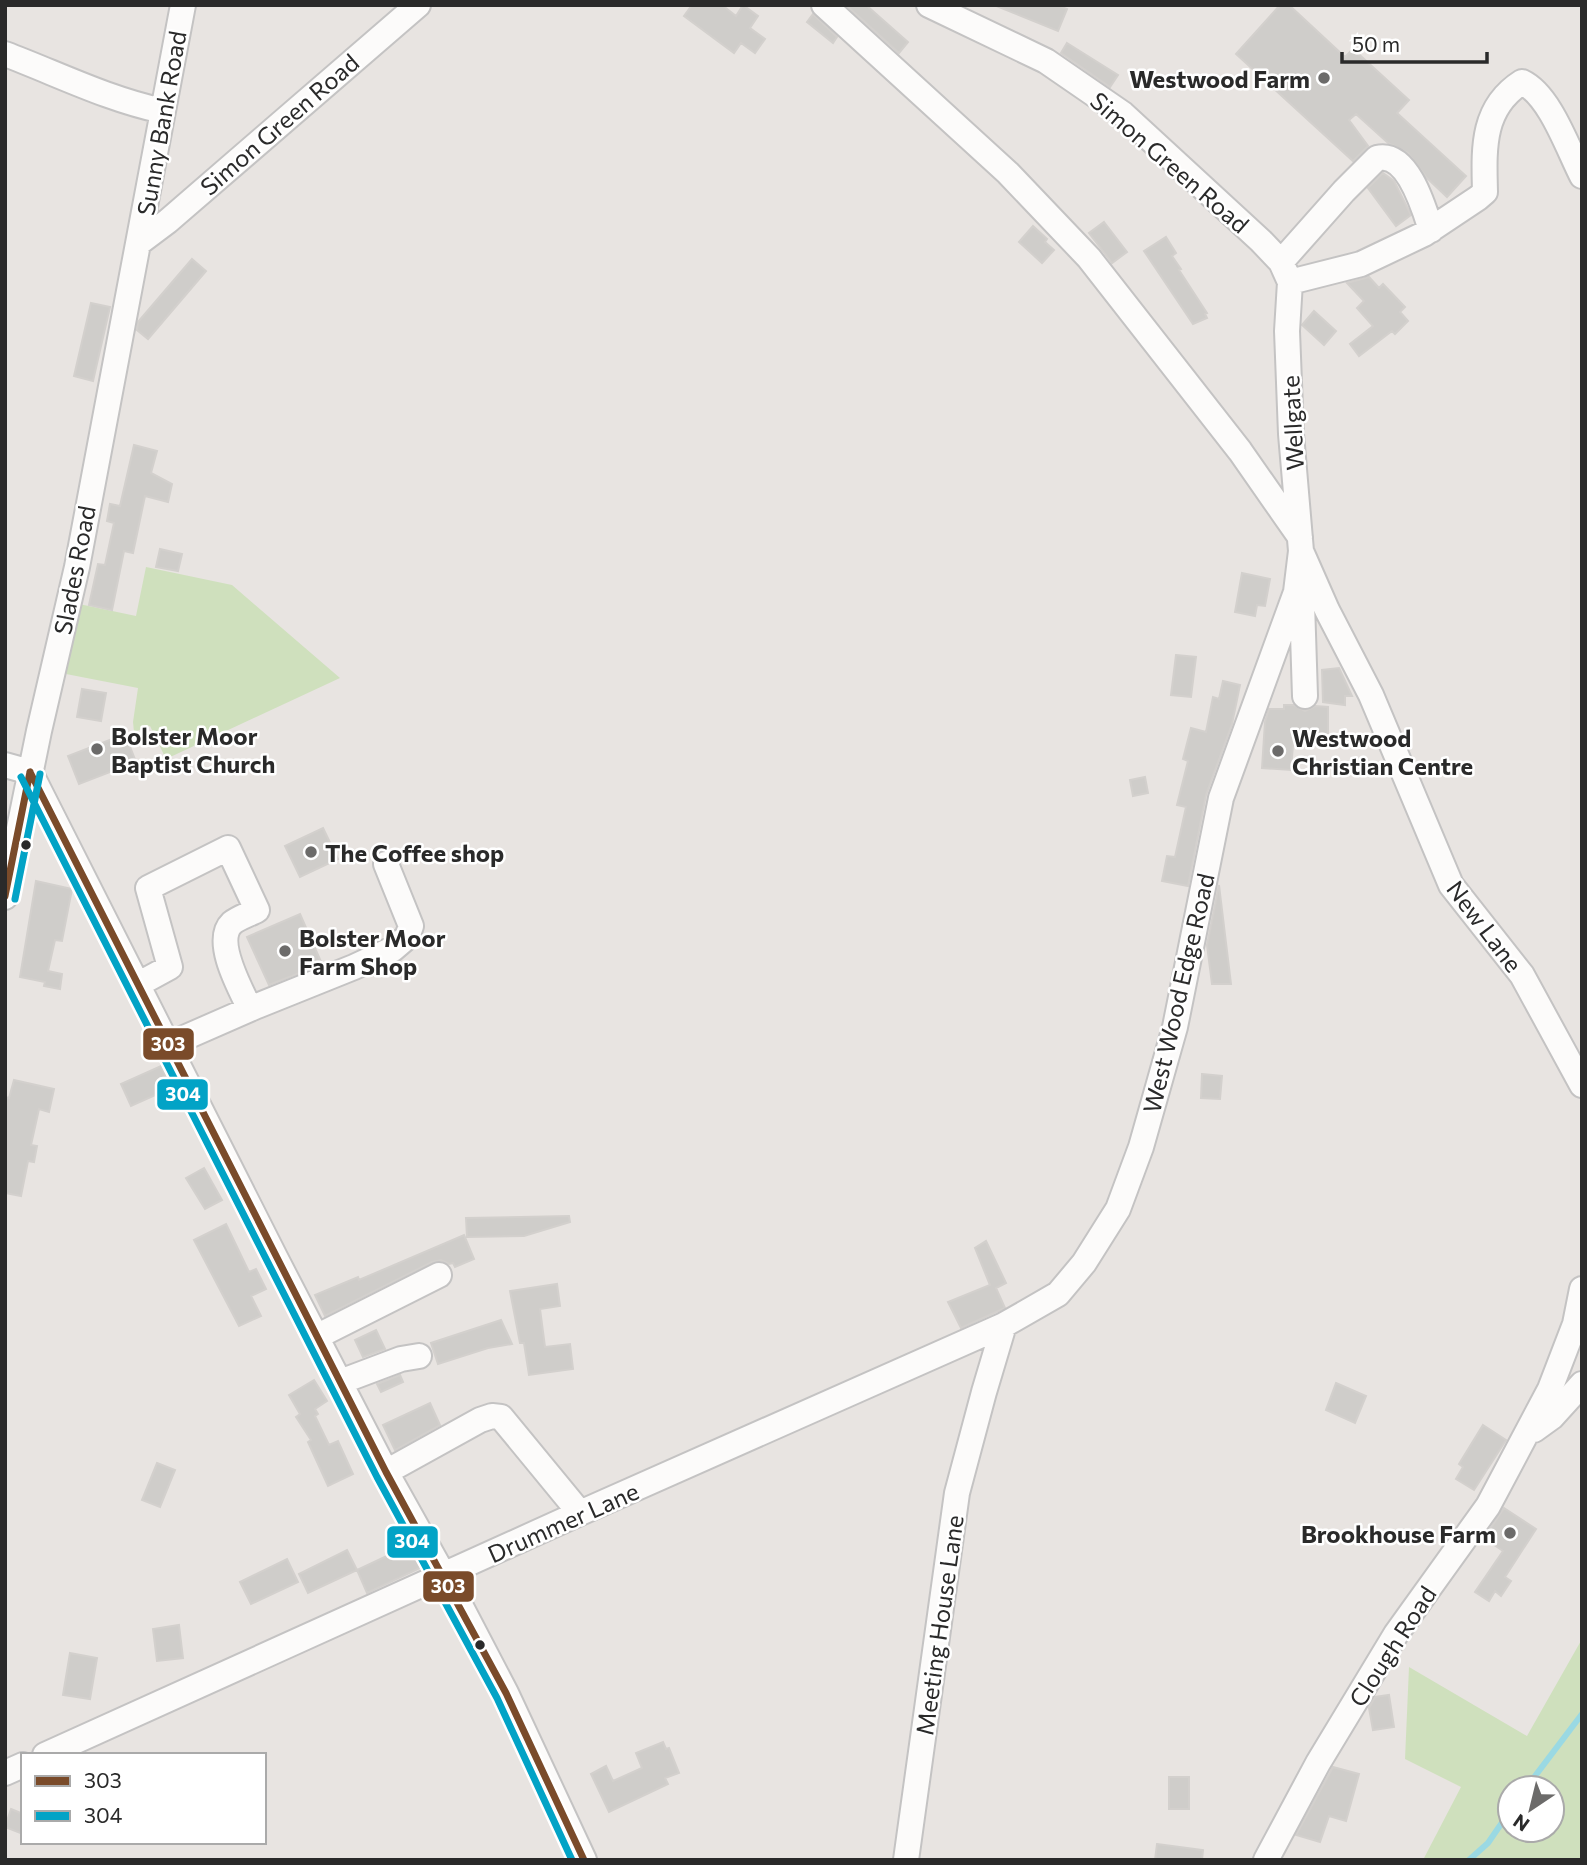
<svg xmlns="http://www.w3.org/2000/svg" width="1587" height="1865" font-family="Commissioner,sans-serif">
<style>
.green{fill:#cfe0bd;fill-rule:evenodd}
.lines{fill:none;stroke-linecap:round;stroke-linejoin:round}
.stream{stroke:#9ad9e3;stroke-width:6}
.building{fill:#cfcdca;stroke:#d3d0cd;stroke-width:2}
.minor-casing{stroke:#c4c3c3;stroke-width:28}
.minor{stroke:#fcfbfa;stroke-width:24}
.bus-1-casing{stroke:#fff;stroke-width:12}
.bus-2-casing{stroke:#fff;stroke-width:12}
.bus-1{stroke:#7a4b2a;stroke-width:7}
.bus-2{stroke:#02a3c6;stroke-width:7}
.poi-dot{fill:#6c6b6a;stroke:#fff;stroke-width:2.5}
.bus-dot{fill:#2a2a2a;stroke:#fff;stroke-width:2.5}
.labels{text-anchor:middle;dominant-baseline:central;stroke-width:5;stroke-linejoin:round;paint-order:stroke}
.poi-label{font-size:24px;font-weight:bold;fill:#2a2a2a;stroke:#fff;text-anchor:start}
.street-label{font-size:24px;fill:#2a2a2a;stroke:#fff}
.line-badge{stroke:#fff;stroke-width:2.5}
.badge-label{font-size:19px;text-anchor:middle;font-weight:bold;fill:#fff}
</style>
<rect width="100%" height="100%" fill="#e8e4e1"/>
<path class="green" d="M146,567L232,585L340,678L166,759L150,726L134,732L133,722L138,688L66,674L79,604L136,616Z
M1582,1639V1860H1423L1461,1787L1405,1759L1409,1667L1527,1736ZM1510,1788H1552V1830H1510Z"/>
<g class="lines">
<path class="stream" d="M1526,1788L1582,1714
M1469,1860L1488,1843L1510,1811"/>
</g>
<path class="building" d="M692,5H722L736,16L743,5L758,16L750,28L765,39L755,53L741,43L734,53L684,16Z
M846,5H866L908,42L899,53Z
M994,5H1057L1067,9L1058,31Z
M1280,5H1289L1345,57L1353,49L1409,100L1397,113L1466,176L1447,197L1427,178L1408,153L1388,143L1356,114L1349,120L1368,146L1353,161L1236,54Z
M813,14L837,37L833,43L807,22Z
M1067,43L1118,75L1110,87L1061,53Z
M1383,173L1394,181L1411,215L1396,226L1368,188Z
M1104,222L1127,252L1112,263L1089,233Z
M1033,226L1047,239L1045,242L1054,250L1042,263L1019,242Z
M1166,237L1176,253L1172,256L1181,269L1179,270L1207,313L1205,314L1207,318L1193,324L1144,251Z
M192,259L206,271L148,339L137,330L138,322Z
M1369,277L1379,288L1383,284L1405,307L1400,312L1408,321L1395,334L1392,331L1359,356L1350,344L1373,326L1357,308L1364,301L1347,283Z
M91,303L110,307L93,381L74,376Z
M1314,311L1336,331L1324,345L1302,325Z
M134,445L157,451L151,473L172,484L168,502L145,496L133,553L124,551L112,610L89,605L98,564L105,565L114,523L107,521L110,504L120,506Z
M160,549L182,554L178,571L156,567Z
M1242,573L1270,579L1265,606L1257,605L1255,616L1235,612Z
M1176,655L1196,657L1191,697L1171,695Z
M1339,668L1352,696H1345V705L1323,702L1322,670Z
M1223,681L1240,685L1232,724L1206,795L1188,886L1162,881L1167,856L1175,857L1186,807L1177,805L1188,761L1183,759L1191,728L1206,732L1213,697L1219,699Z
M82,689L106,693L101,721L77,717Z
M1284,705H1294L1305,711L1315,706L1328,707V734L1294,732L1291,770L1262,768L1265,722L1269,709H1284Z
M125,734L136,762L79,784L68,756Z
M1145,777L1148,793L1133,796L1130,780Z
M323,828L338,859L300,877L285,846Z
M36,881L72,889L62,941L55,940L48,971L62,974L60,989L44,986L45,982L20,977Z
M1219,885L1231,984H1212L1207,945Z
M300,914L322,964L269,985L247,937Z
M161,1066L171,1088L131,1106L121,1084Z
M1202,1074L1222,1076L1220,1099L1201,1098Z
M14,1080L54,1089L49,1112L39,1109L31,1145L37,1146L34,1162L28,1161L21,1196L5,1193V1097L9,1098Z
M204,1168L222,1200L205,1209L186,1178Z
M569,1216L570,1222L524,1236L467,1237L466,1218Z
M226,1224L249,1272L256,1269L266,1289L251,1296L261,1316L239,1326L194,1240Z
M464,1235L474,1259L455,1267L453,1263L449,1264L441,1260L432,1262L325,1316L315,1295L358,1277L359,1280Z
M986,1241L1006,1283L996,1288L1005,1308L961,1328L948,1302L990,1285L975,1248Z
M557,1284L560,1306L540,1309L545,1347L570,1344L573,1369L529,1375L524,1343H520L510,1291Z
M501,1320L512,1344L488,1348L438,1364L431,1343Z
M376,1330L385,1349L363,1357L355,1340Z
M400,1375L403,1382L381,1392L377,1384Z
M314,1380L327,1401L315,1409L318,1414L315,1416L329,1445L338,1441L353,1474L328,1486L308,1442L311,1440L296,1417L300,1414L289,1395Z
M1336,1383L1366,1396L1355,1423L1326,1410Z
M430,1403L440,1425L395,1450L383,1425Z
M1483,1425L1506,1440L1474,1490L1456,1479L1463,1467L1459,1464Z
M157,1463L175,1470L160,1507L142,1500Z
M1504,1508L1536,1529L1505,1577L1511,1581L1501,1596L1495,1591L1489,1601L1475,1592L1503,1551L1484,1538Z
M410,1545L422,1567L367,1593L357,1570Z
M347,1550L357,1570L308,1593L299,1574Z
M287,1559L298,1582L251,1604L240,1582Z
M179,1625L183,1658L157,1661L153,1629Z
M70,1653L97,1658L90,1699L63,1695Z
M1389,1695L1394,1727L1373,1730L1369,1708L1375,1697Z
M663,1742L666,1749L669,1748L679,1773L665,1778L668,1784L609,1812L591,1774L606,1766L613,1781L642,1768L636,1753Z
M1333,1767L1359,1774L1346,1821L1329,1816L1320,1842L1296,1835Z
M1169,1777H1189V1809H1169Z
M11,1809L23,1814V1834L5,1827Z
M1157,1844L1203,1850L1202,1860H1155Z"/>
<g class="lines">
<g class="minor-casing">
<path id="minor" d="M824,5L1008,173L1089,258L1240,451L1300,537
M929,5L1046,61L1123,114L1261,241L1281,262L1290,282L1287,331L1291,434L1301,551L1327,610L1371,695L1451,885L1522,975L1582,1085
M5,54C58,74 107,99 163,111
M140,242L168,221L418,5
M1281,262L1344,191L1377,158C1408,151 1424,208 1431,230
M1290,282L1361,264L1424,234L1478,198L1485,192C1484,150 1481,108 1522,82C1550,95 1568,149 1582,176
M1297,592L1302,603L1305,696
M5,765L30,772
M30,772L275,1257L386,1472L458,1601L506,1693L584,1860
M5,897L39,731L77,567L183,5
M137,985L170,967L148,888L228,848L257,910C250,914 238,918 232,923C213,941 241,990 250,1009
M168,1045L257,1006L354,967L393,949L407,937L411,926L386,864
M316,1337L439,1275
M340,1382L401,1359L419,1356
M1534,1430L1552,1417L1582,1384
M386,1472L480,1420L492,1416L501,1417L580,1513
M45,1755L580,1513L1004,1325L1058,1294L1084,1263L1118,1209L1141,1147L1175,1027L1221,798L1296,592L1301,551
M5,1773L23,1765
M906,1860L957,1493L984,1392L1004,1325
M1266,1860L1318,1763L1396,1634L1488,1506L1550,1389L1575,1324L1582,1289"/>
</g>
<use href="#minor" class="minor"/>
<g class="bus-1-casing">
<path id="bus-1" d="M30,772L386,1472L506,1693L584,1860
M5,896L30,772"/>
</g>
<g class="bus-2-casing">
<path id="bus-2" d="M21,777L377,1477L497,1698L572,1860
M15,899L40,774"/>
</g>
<use href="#bus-1" class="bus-1"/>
<use href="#bus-2" class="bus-2"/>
</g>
<g class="poi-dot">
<circle cx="1324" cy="78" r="7"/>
<circle cx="97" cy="749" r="7"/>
<circle cx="1278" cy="751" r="7"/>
<circle cx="311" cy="852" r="7"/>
<circle cx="285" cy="951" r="7"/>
<circle cx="1510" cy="1533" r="7"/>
</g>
<g class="bus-dot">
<circle cx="26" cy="845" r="6"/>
<circle cx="480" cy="1645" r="6"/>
</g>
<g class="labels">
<g class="poi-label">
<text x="1310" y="78" text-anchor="end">Westwood Farm</text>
<text x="111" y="735">Bolster Moor<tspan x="111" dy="28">Baptist Church</tspan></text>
<text x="1292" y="737">Westwood<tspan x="1292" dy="28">Christian Centre</tspan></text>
<text x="325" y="852">The Coffee shop</text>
<text x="299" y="937">Bolster Moor<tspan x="299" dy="28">Farm Shop</tspan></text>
<text x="1496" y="1533" text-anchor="end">Brookhouse Farm</text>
</g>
<g class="street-label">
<text transform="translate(161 123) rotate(-80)">Sunny Bank Road</text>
<text transform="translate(279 124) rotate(-41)">Simon Green Road</text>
<text transform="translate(1170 162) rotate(41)">Simon Green Road</text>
<text transform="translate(1292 423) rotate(-93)">Wellgate</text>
<text transform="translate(74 570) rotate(-79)">Slades Road</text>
<text transform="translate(1485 926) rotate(53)">New Lane</text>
<text transform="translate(1178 993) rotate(-77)">West Wood Edge Road</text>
<text transform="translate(563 1522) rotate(-24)">Drummer Lane</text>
<text transform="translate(939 1625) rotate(-82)">Meeting House Lane</text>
<text transform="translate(1392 1646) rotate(-57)">Clough Road</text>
</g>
</g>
<g class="line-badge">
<rect x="142" y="1027" width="53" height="34" rx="7" fill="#7a4b2a"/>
<rect x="156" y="1078" width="53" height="33" rx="7" fill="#02a3c6"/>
<rect x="386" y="1525" width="53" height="34" rx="7" fill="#02a3c6"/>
<rect x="422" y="1570" width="53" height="33" rx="7" fill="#7a4b2a"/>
</g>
<g class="badge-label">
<text x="168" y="1051">303</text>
<text x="183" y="1101">304</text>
<text x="412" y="1548">304</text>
<text x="448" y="1593">303</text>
</g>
<rect width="1587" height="1865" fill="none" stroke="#2a2a2a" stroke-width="14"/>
<rect x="21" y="1753" width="245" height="91" fill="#ffffff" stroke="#aaaaaa" stroke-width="2"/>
<rect x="35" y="1776" width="35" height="10" fill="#7a4b2a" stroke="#aaaaaa" stroke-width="2"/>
<text x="84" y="1788" font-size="21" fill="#2a2a2a">303</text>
<rect x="35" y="1811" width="35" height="10" fill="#02a3c6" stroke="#aaaaaa" stroke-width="2"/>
<text x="84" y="1823" font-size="21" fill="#2a2a2a">304</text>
<g transform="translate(1531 1809) rotate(215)"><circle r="33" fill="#ffffff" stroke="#aaaaaa" stroke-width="2"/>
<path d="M0-5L12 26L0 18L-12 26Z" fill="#6c6b6a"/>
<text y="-10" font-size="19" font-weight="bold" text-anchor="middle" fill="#2a2a2a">N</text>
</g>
<path d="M1342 52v10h145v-10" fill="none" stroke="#2a2a2a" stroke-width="3.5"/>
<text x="1352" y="52" font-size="21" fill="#2a2a2a" stroke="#ffffff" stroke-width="5" paint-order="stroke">50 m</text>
</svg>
